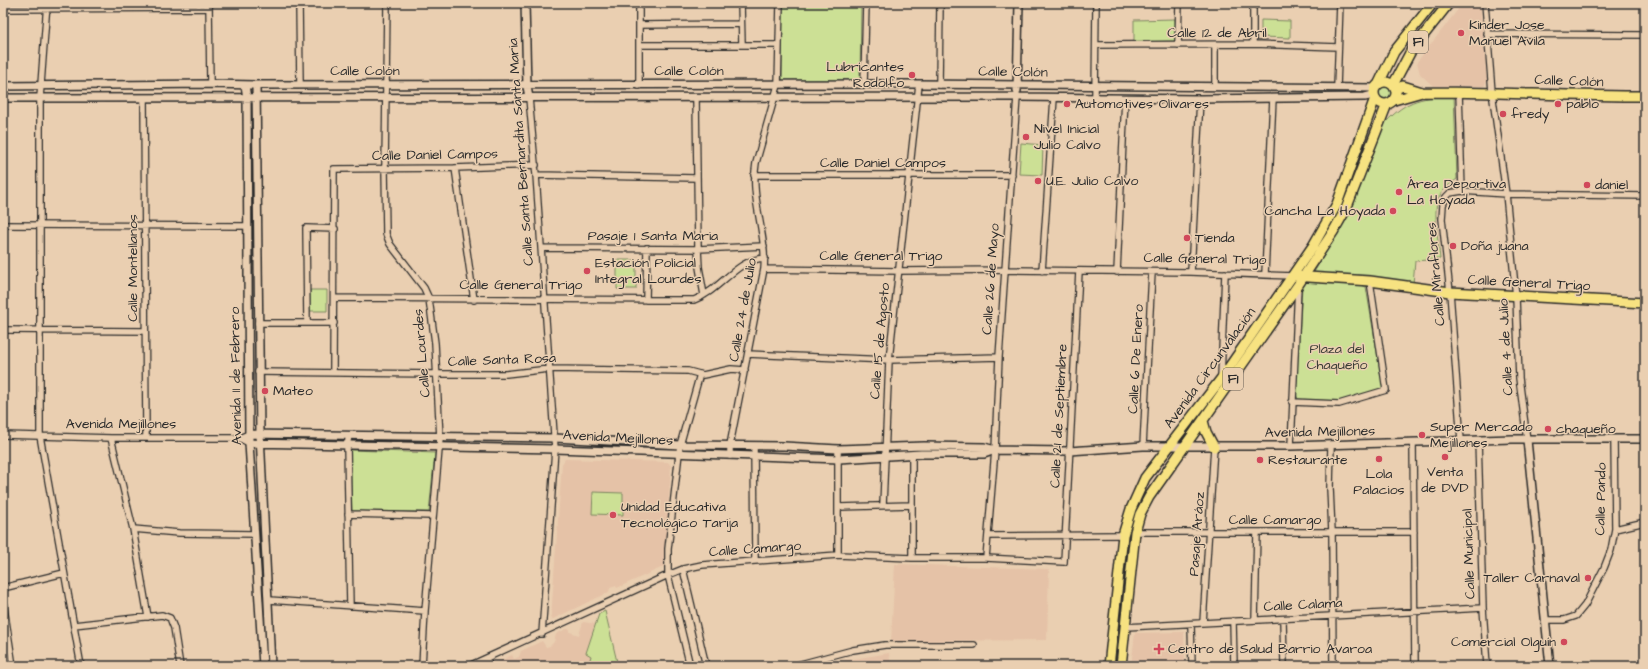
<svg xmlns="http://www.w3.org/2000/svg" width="1648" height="669" font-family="'Architects Daughter',sans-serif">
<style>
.built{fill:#e5c2a7}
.green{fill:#cce095;stroke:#7c8660}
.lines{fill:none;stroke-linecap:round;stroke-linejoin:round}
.minor-casing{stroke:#2b2b2b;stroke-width:8}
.tertiary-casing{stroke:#2b2b2b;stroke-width:10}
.primary-casing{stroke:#2b2b2b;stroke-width:12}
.trunk-casing{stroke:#2b2b2b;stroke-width:12}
.minor{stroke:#eacfb1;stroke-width:5.5}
.tertiary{stroke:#eacfb1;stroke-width:7}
.primary{stroke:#f7e281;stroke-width:9}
.trunk{stroke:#f7e281;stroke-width:9}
.poi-dot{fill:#d1495b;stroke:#eacfb1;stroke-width:1.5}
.labels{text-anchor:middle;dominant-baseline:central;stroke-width:3;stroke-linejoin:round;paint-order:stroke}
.shield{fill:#eacfb1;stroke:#645c53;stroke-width:1}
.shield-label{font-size:13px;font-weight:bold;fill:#2b2b2b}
.poi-label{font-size:14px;fill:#2b2b2b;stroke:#eacfb1;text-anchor:start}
.street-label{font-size:14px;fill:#2b2b2b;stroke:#eacfb1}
.park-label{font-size:14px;fill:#3b3d36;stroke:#eacfb1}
</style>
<rect width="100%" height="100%" fill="#eacfb1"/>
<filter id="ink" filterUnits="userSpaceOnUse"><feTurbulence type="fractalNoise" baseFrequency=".025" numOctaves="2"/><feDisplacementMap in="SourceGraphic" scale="8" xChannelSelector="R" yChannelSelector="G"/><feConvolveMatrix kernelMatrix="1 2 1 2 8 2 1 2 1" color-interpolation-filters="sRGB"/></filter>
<g filter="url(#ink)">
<path class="built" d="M1463,3H1480L1487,81L1484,86H1433L1420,74L1417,62Z
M565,459L668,462L671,466L665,563L663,567L617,588L616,586L610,588L609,592L553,619L551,618L562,464Z
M895,564L1049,569L1047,640L891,641Z
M605,611L618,666H496L497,662L510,656L512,655L514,659L519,657L521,651L542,641L546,647L550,646L554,642L556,634L566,629H570V632L579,635L583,622L596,624L599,614Z
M1184,632L1185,666H1131L1135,633Z
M889,653L891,666H821L835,662Z"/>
<path class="green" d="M783,3H861L860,80L782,82Z
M1175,19L1176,41L1134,42V20Z
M1261,20L1290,21V38L1261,37Z
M1378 93a7 7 0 1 1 14 0a7 7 0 1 1-14 0Z
M1454,96L1457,179C1450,184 1443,189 1439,197C1432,209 1439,244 1440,259L1415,261L1413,284L1313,274L1346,217L1385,123C1407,99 1423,97 1454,96Z
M1021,143L1043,145L1042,175L1019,174Z
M617,260H636V289H617Z
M1305,281L1361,284L1366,287L1383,388L1341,401L1298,399L1296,394L1302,286Z
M310,290H327V311H310Z
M350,450L435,453L429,512L352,511Z
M593,492L623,493V515L592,514Z
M605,611L618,666H588L591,656L586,653L599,614Z"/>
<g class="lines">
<g class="minor-casing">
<path id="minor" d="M47,3L40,98V436L81,666
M209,3L210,84
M299,3L300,85
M387,3L385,168L386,234L390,244L424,288L429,299L435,343L440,438L425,611L422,666
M741,3L742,44
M1253,3V44
M1485,3L1492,92L1506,194L1516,297L1519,378L1527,440
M3,9L209,8
M639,25L741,24
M1487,34L1645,35
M639,45H779
M1096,45L1253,44L1338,47
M1178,45L1179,3
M1215,45V87
M864,85L866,3
M939,85L940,3
M639,86V3
M1337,87L1340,3
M1459,92L1462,191
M144,98L146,437
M529,98L536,175L555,449L542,634
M696,98L698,249L699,267L704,295
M1095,98L1096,3
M455,168L474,300
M536,175L696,178
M754,175H1012
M3,225L248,226
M541,248L698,249L764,246
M764,269L899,271L1004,270L1191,272L1293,276
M1042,271L1054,98
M1117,272L1125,98
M1191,272L1200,99
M1265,274L1273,98
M335,298L694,300C720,291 736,259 765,258
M646,300L647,248
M258,323H334
M307,323L306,228L335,229
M3,330L145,331
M748,354L889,360L999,357
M258,372L436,374H506L549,369L688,371L703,375L731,369L745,370
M333,373L334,169L455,168L536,165
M1221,377L1225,273
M1292,402L1339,404L1386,390L1370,281
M249,434L239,438L249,443
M3,435L111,438H239
M349,435L347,446L350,606
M111,438L133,529L148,617
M1478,440L1483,608L1487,666
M1461,441L1450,292L1442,219L1443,205L1446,197L1450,193L1462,191L1506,194L1645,196
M1413,443L1415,666
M1331,445L1330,488L1332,532L1333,666
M754,446L755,560
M1143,446L1152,272
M1291,446L1298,286
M730,456V445L764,269C767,233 750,199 756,163L778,85L780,3
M883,505L889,360L919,84
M839,507L912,505
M348,514L433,516
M133,529L179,533L255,534
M1615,529L1645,522
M1135,532H1414
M988,536L1123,535
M838,555V449
M912,558V455
M986,558L995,450L999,357L1017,97
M683,569L706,666
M3,588L64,573
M269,600L425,611
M3,601L13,666
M1283,619L1284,666
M1255,620L1257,532
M1546,620H1564L1576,616L1585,605L1604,568L1611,550L1615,529L1614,439
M1233,621L1234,666
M1203,623L1214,447
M1191,624L1192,666
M74,625L162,615L170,618L174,628L180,666
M1126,627L1483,608
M487,658L489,666
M469,666L668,575L683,569L702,565L838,555L912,558H986L1064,562L1079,271
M690,666L668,575V549L680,445L700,374
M793,666L853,650L885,645H974
M1644,666L1645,664"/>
</g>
<g class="tertiary-casing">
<path id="tertiary" d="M525,3L527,86L529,98
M245,85L247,99L249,443L263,666
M256,85L260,434L271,666
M3,86L210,84L256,85L919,84L1375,88
M1017,91L1019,3
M3,98L1017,97L1200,99L1365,97L1373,95
M249,434L555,438L680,445L784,446L838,449L924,446L984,447L995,450L1069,451L1143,446H1291L1512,439H1645
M1527,440L1550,666
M249,443L555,449L839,459L921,454H984L995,450"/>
</g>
<g class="primary-casing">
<path id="primary" d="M1422,92C1496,92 1570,96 1645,96
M1394,100L1422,92L1403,86L1395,89
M1293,276L1370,281L1450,292L1645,303"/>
</g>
<g class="trunk-casing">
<path id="trunk" d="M1374 93a11 11 0 1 1 22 0a11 11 0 1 1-22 0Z
M1379,83L1394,52L1433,3
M1393,85L1411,51L1449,3
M1203,421L1206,432L1214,447
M1109,666L1123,535L1131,509L1145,478L1221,379L1313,246L1337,204L1375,98
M1121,666L1135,532L1140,514L1149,497L1298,285L1333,232L1346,209L1387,104"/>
</g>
<use href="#minor" class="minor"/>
<use href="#tertiary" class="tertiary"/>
<use href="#primary" class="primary"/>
<use href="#trunk" class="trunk"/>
</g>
</g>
<g class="poi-dot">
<circle cx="1461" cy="33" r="4"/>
<circle cx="912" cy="75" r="4"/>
<circle cx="1067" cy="104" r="4"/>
<circle cx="1558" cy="104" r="4"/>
<circle cx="1503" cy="114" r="4"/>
<circle cx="1026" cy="137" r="4"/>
<circle cx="1038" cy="181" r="4"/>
<circle cx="1587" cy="185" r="4"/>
<circle cx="1399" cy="192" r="4"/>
<circle cx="1393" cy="211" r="4"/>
<circle cx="1187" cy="238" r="4"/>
<circle cx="1453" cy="246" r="4"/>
<circle cx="587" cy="271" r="4"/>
<circle cx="265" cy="391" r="4"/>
<circle cx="1548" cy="429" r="4"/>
<circle cx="1422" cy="435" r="4"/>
<circle cx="1445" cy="457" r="4"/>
<circle cx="1379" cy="459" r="4"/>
<circle cx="1260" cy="460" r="4"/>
<circle cx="613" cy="515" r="4"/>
<circle cx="1588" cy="578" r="4"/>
<circle cx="1564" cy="642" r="4"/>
<path d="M1157 643h4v4h4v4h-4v4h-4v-4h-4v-4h4z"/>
</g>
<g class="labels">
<g class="shield">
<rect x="1408" y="31" width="20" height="22" rx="3"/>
<rect x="1223" y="368" width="20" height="22" rx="3"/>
</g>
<g class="shield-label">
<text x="1418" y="42">F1</text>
<text x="1233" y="379">F1</text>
</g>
<g class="poi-label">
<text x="1469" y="25">Kinder Jose<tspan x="1469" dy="16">Manuel Avila</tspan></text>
<text x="904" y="67" text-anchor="end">Lubricantes<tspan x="904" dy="16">Rodolfo</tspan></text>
<text x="1075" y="104">Automotives Olivares</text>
<text x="1566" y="104">pablo</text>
<text x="1511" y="114">fredy</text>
<text x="1034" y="129">Nivel Inicial<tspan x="1034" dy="16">Julio Calvo</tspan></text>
<text x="1046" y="181">U.E. Julio Calvo</text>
<text x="1407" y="184">Área Deportiva<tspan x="1407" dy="16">La Hoyada</tspan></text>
<text x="1595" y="185">daniel</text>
<text x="1385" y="211" text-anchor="end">Cancha La Hoyada</text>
<text x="1195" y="238">Tienda</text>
<text x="1461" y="246">Doña juana</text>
<text x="595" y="263">Estación Policial<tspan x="595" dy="16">Integral Lourdes</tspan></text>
<text x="273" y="391">Mateo</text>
<text x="1430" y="427">Super Mercado<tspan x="1430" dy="16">Mejillones</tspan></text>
<text x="1556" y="429">chaqueño</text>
<text x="1268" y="460">Restaurante</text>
<text x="1445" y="472" text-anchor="middle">Venta<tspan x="1445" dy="16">de DVD</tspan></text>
<text x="1379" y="474" text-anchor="middle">Lola<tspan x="1379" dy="16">Palacios</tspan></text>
<text x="621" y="507">Unidad Educativa<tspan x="621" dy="16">Tecnológico Tarija</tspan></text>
<text x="1580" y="578" text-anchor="end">Taller Carnaval</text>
<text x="1556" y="642" text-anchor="end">Comercial Olguín</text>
<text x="1168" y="649">Centro de Salud Barrio Avaroa</text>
</g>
<g class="street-label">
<text x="1217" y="33">Calle 12 de Abril</text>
<text x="365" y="71">Calle Colón</text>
<text x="689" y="71">Calle Colón</text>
<text transform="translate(1013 72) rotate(1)">Calle Colón</text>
<text transform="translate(1569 81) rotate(2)">Calle Colón</text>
<text transform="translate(521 152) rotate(-94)">Calle Santa Bernardita Santa Maria</text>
<text transform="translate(435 155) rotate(-1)">Calle Daniel Campos</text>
<text x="883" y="163">Calle Daniel Campos</text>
<text x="653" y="236">Pasaje 1 Santa Maria</text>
<text x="881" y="256">Calle General Trigo</text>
<text transform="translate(1205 259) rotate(1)">Calle General Trigo</text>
<text transform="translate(133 268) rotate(-90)">Calle Montellanos</text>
<text transform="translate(1436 274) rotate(-95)">Calle Miraflores</text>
<text transform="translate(991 279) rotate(-86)">Calle 26 de Mayo</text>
<text transform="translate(1529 283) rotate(3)">Calle General Trigo</text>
<text x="521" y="285">Calle General Trigo</text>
<text transform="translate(743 310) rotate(-80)">Calle 24 de Julio</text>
<text transform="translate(880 341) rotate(-85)">Calle 15 de Agosto</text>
<text transform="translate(1506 347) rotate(-93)">Calle 4 de Julio</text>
<text transform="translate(422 353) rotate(-95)">Calle Lourdes</text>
<text transform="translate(1136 359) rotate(-87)">Calle 6 De Enero</text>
<text transform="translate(502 360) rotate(-2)">Calle Santa Rosa</text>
<text transform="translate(1210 368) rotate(-54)">Avenida Circunvalación</text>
<text transform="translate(236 376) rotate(-91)">Avenida 11 de Febrero</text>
<text transform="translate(1059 416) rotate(-87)">Calle 21 de Septiembre</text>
<text x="121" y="424">Avenida Mejillones</text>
<text transform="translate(1320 432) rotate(-1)">Avenida Mejillones</text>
<text transform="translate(618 438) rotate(3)">Avenida Mejillones</text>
<text transform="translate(1601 499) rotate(-89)">Calle Pando</text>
<text x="1275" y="520">Calle Camargo</text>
<text transform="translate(1197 534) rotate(-86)">Pasaje Aráoz</text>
<text transform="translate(755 549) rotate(-4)">Calle Camargo</text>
<text transform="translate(1469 554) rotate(-92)">Calle Municipal</text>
<text transform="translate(1303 605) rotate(-3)">Calle Calama</text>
</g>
<g class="park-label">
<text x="1337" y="349">Plaza del<tspan x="1337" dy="16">Chaqueño</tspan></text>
</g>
</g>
<rect width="1648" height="669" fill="none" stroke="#eacfb1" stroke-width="16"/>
<rect x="8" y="8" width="1632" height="653" fill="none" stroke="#2b2b2b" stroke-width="1.5" filter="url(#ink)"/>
</svg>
